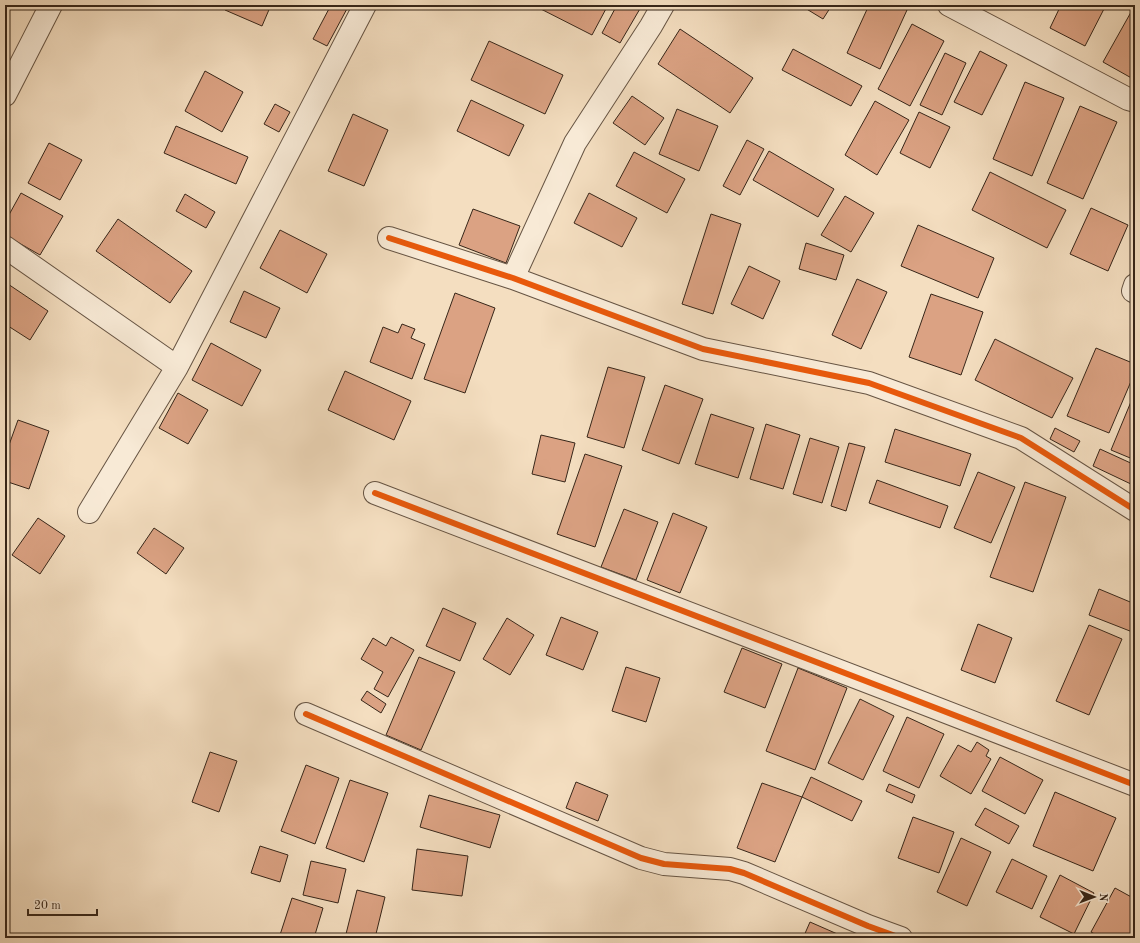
<svg xmlns="http://www.w3.org/2000/svg" width="1140" height="943" font-family="'Old Standard TT',serif">
<style>
.building{fill:#dba283;stroke:#372619}
.lines{fill:none;stroke-linecap:round;stroke-linejoin:round}
.minor-casing{stroke:#665443;stroke-width:24}
.minor{stroke:#f8ead6;stroke-width:22}
.cycleway-casing{stroke:#f8ead6;stroke-width:8}
.cycleway{stroke:#e8590c;stroke-width:6}
</style>
<rect width="100%" height="100%" fill="#f4dec0"/>
<filter id="stains"><feTurbulence type="fractalNoise" baseFrequency=".005" numOctaves="4"/><feColorMatrix values="0 0 0 0 .2 0 0 0 0 .09 0 0 0 0 .02 0 0 0 .5 -.17"/></filter>
<radialGradient id="worn" r=".72"><stop offset=".6" stop-color="#630" stop-opacity="0"/><stop offset="1" stop-color="#630" stop-opacity=".3"/></radialGradient>
<path class="building" d="M5,5H12L5,17Z
M227,5H271L262,26L225,10Z
M331,5H349L327,46L313,39Z
M533,5H608L592,35Z
M617,5H638L641,7L620,43L602,33Z
M800,5H832L823,19Z
M869,5H897L907,10L880,69L847,53Z
M1061,5H1106L1085,46L1050,28Z
M1135,5V80L1103,62Z
M912,24L944,41L910,106L878,89Z
M680,29L753,78L730,113L658,64Z
M489,41L563,75L545,114L471,80Z
M793,49L862,86L851,106L782,70Z
M980,51L1007,65L982,115L954,102Z
M945,53L966,63L942,115L920,105Z
M205,71L243,92L222,132L185,111Z
M1025,82L1064,98L1032,176L993,159Z
M632,96L664,118L645,145L613,123Z
M471,100L524,125L509,156L457,131Z
M875,101L909,120L877,175L845,155Z
M275,104L290,112L279,132L264,124Z
M1080,106L1117,122L1083,199L1047,183Z
M677,109L718,126L699,171L659,154Z
M919,112L950,127L930,168L900,153Z
M353,114L388,130L364,186L328,171Z
M176,126L248,157L236,184L164,153Z
M747,140L764,149L740,195L723,186Z
M49,143L82,160L60,200L28,183Z
M769,151L834,189L818,217L753,180Z
M634,152L685,179L667,213L616,186Z
M990,172L1066,210L1047,248L972,210Z
M21,193L63,216L40,255L5,235V222Z
M589,193L637,218L622,247L574,223Z
M185,194L215,212L206,228L176,211Z
M845,196L874,213L851,252L821,235Z
M1091,208L1128,225L1108,271L1070,254Z
M473,209L520,226L506,263L459,245Z
M711,214L741,224L713,314L682,304Z
M118,219L192,271L170,303L96,251Z
M918,225L994,258L978,298L901,266Z
M280,230L327,254L307,293L260,268Z
M806,243L844,255L836,280L799,269Z
M749,266L780,281L763,319L731,304Z
M857,279L887,292L861,349L832,335Z
M5,282L48,311L30,340L5,324Z
M244,291L280,308L266,338L230,322Z
M455,293L495,308L465,393L424,379Z
M931,294L983,312L961,375L909,357Z
M402,324L415,329L411,338L425,344L412,379L370,362L383,327L398,333Z
M995,339L1073,378L1052,418L975,380Z
M211,343L261,370L242,406L192,380Z
M1096,348L1135,364V372L1109,433L1067,416Z
M608,367L645,377L624,448L587,437Z
M345,371L411,401L394,440L328,410Z
M665,385L703,399L679,464L642,450Z
M1135,392V460L1111,450Z
M178,393L208,410L188,444L159,428Z
M711,414L754,428L738,478L695,464Z
M18,420L49,431L29,489L5,481V456Z
M766,424L800,435L783,489L750,479Z
M1055,428L1080,441L1074,452L1050,439Z
M895,429L971,454L960,486L885,462Z
M541,435L575,443L565,482L532,474Z
M810,438L839,447L822,503L793,494Z
M849,443L865,447L846,511L831,506Z
M1100,449L1135,465V481L1133,485L1093,466Z
M585,454L622,466L595,547L557,534Z
M978,472L1015,487L991,543L954,528Z
M877,480L948,506L940,528L869,503Z
M1025,482L1066,497L1033,592L990,577Z
M624,509L658,522L636,580L601,567Z
M673,513L707,527L680,593L647,580Z
M38,518L65,536L40,574L12,555Z
M154,528L184,548L166,574L137,553Z
M1099,589L1135,604V633L1089,615Z
M443,608L476,623L460,661L426,646Z
M561,617L598,632L583,670L546,655Z
M507,618L534,635L510,675L483,659Z
M978,624L1012,638L995,683L961,670Z
M1089,625L1122,639L1089,715L1056,701Z
M391,637L414,650L388,697L374,689L383,672L361,659L373,638L386,646Z
M742,648L782,664L765,708L724,692Z
M419,657L455,672L421,750L386,735Z
M626,667L660,678L646,722L612,711Z
M798,668L847,688L815,770L766,751Z
M367,691L386,704L381,713L361,700Z
M860,699L894,716L863,780L828,763Z
M907,717L944,734L919,788L883,771Z
M977,742L989,750L986,756L991,759L971,794L940,776L958,745L971,752Z
M210,752L237,761L219,812L192,802Z
M1000,757L1043,780L1025,814L982,791Z
M306,765L339,778L315,844L281,831Z
M811,777L862,801L852,821L802,797Z
M350,780L388,793L364,862L326,848Z
M576,782L608,795L598,821L566,808Z
M762,783L802,797L775,862L737,848Z
M889,784L915,795L912,803L886,791Z
M1055,792L1116,818L1093,871L1033,846Z
M429,795L500,815L490,848L420,827Z
M985,808L1019,826L1009,844L975,825Z
M913,817L954,832L939,873L898,858Z
M961,838L991,852L967,906L937,892Z
M260,846L288,855L280,882L251,873Z
M417,849L468,856L462,896L412,890Z
M1012,859L1047,876L1032,909L996,892Z
M311,861L346,869L338,903L303,895Z
M1060,875L1094,893L1074,934L1040,917Z
M1115,888L1135,899V938H1102L1091,932Z
M357,890L385,897L375,938H345Z
M292,898L323,908L314,938H279Z
M810,922L842,936L841,938H803Z"/>
<g class="lines">
<g class="minor-casing">
<path id="minor" d="M949,5L1128,99L1135,101
M5,95L51,5
M389,238L513,278L703,349L869,383L1021,438L1135,510
M5,247L177,367
M513,278L575,143L651,26L663,5
M1135,285L1133,291L1135,292
M375,493L897,693L1135,785
M89,512L177,367L365,5
M306,714L641,858L664,864L730,869L744,873L868,926L901,938"/>
</g>
<use href="#minor" class="minor"/>
<g class="cycleway-casing">
<path id="cycleway" d="M389,238L513,278L703,349L869,383L1021,438L1135,510
M375,493L897,693L1135,785
M306,714L641,858L664,864L730,869L744,873L868,926L901,938"/>
</g>
<use href="#cycleway" class="cycleway"/>
</g>
<rect width="1140" height="943" fill="none" stroke="#f4dec0" stroke-width="20"/>
<rect x="6" y="6" width="1128" height="931" fill="none" stroke="#372619" stroke-width="2"/>
<rect x="10" y="10" width="1120" height="923" fill="none" stroke="#372619"/>
<g transform="translate(1094 897) rotate(91)" stroke="#f8ead6" stroke-width="3" paint-order="stroke">
<path d="M0-3L7 15L0 10L-7 15Z" fill="#372619"/>
<text y="-6" font-size="11" font-weight="bold" text-anchor="middle" fill="#372619">N</text>
</g>
<path d="M28 909v6h69v-6" fill="none" stroke="#372619" stroke-width="2"/>
<text x="34" y="909" font-size="12" fill="#372619" stroke="#f8ead6" stroke-width="3" paint-order="stroke">20 m</text>
<rect width="100%" height="100%" filter="url(#stains)"/>
<rect width="100%" height="100%" fill="url(#worn)"/>
</svg>
